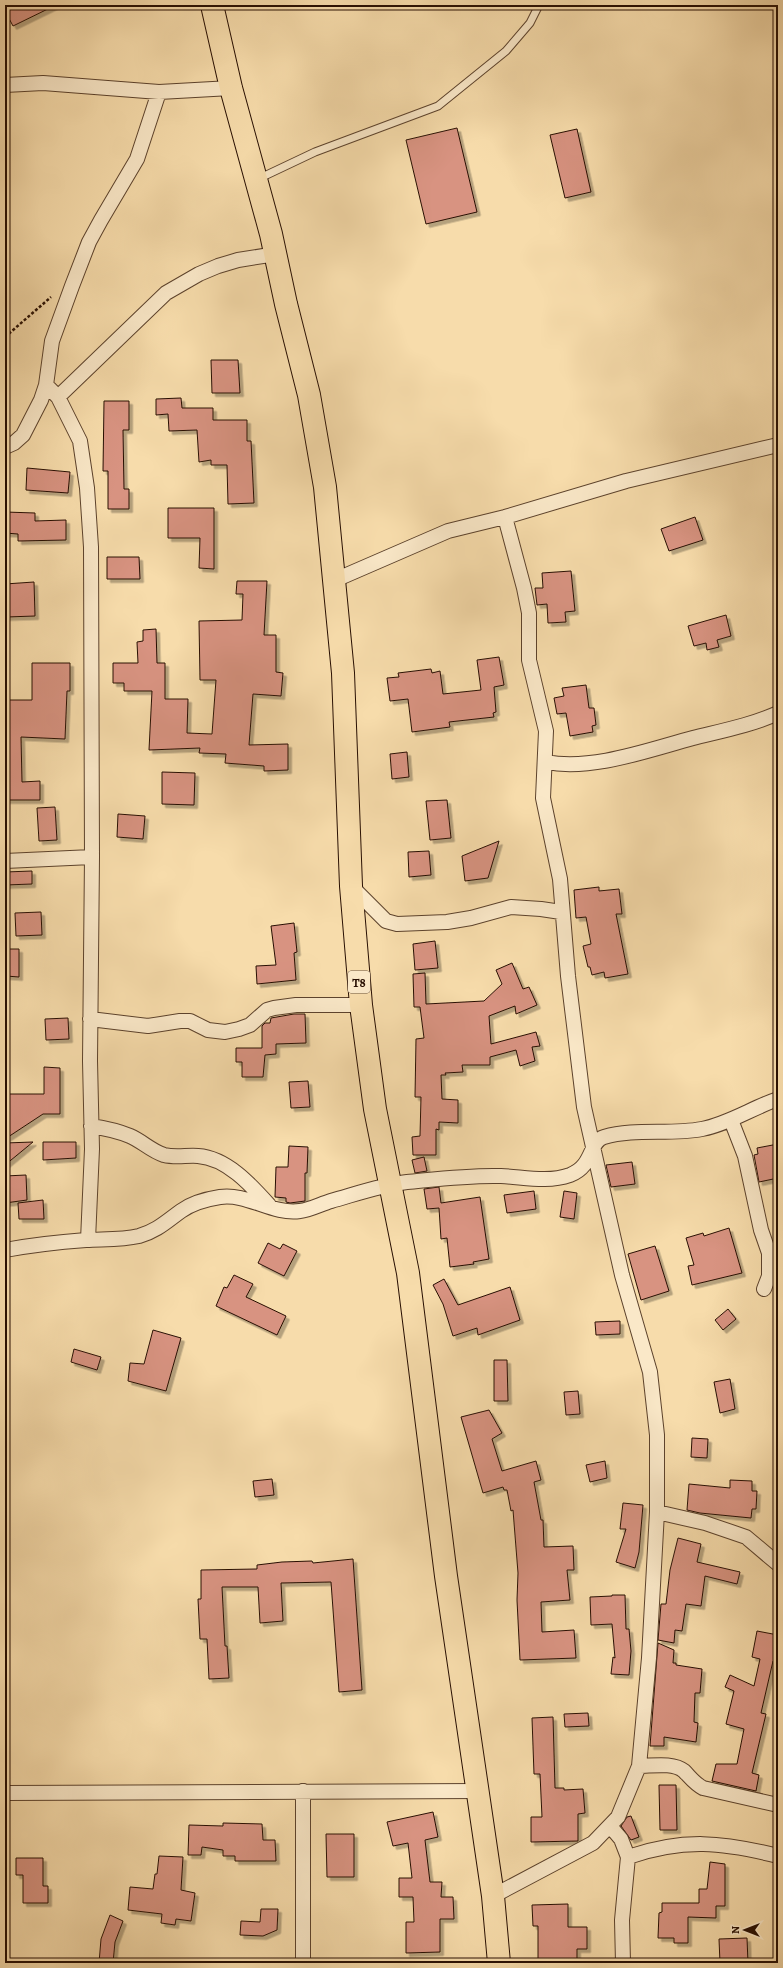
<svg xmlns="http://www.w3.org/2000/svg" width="783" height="1968" font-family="Alegreya,serif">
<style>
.building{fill:#d89381;stroke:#280f02;filter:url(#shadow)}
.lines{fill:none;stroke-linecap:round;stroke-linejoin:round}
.lane-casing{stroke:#5c422c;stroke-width:9}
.street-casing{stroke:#5c422c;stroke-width:16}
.highway-casing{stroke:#280f02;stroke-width:24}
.path{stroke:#280f02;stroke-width:2.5;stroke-dasharray:3 2;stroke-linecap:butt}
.lane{stroke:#fae8c8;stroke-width:7}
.street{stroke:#fae8c8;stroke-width:14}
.highway{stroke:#f7dcab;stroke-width:22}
.labels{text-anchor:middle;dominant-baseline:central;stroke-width:3;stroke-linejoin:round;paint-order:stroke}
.shield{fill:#fae8c8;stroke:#67503d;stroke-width:1}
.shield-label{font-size:13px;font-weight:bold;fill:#280f02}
</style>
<defs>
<filter id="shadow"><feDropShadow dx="3.5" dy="3.5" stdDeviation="0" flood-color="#0004"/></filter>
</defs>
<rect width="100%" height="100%" fill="#f7dcab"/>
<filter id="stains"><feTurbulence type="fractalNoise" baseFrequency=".005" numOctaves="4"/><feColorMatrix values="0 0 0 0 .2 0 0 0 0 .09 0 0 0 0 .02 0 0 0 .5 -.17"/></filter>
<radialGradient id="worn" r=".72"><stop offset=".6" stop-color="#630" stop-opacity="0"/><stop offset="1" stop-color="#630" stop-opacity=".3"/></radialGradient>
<path class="building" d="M15,5H56L13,26L5,11Z
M457,128L477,212L426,224L406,140Z
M577,129L591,192L565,198L550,135Z
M211,360H238L240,393H212Z
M181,398L182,408H213V420H247V441H251L254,503L228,504L227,465H211V460L199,462L197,430L169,431L168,414L156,415V399Z
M104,401H129V430H123L124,489H129V509H108V471H103Z
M27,468L70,472L68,493L26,490Z
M168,508H214V569L199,568L200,538H168Z
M5,512L35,513V521L66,520V540L18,541V534L5,533Z
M695,517L703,540L669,551L661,529Z
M107,557H139L140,579H107Z
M571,571L575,611L565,612L566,622L548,623L547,604L537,605L535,588H543L542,573Z
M237,581H267L264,635H276V672L283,673L281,696L253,694L249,745L288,744V770L264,771V766L225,763L226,754L199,753L200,748L149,750L152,691H124V683H113V663H138L137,642L143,641V630L156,629L157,663H165V699H188L187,733L212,734L216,680H200L199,621L242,620L243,594H236Z
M34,582L35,616L6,617L5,584Z
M726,615L731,636L717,640L719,647L707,650L706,643L694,646L688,626Z
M499,657L504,685L494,687L496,712L493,713L494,717L449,722L450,727L412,732L408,699L390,701L387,678L399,677L398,673L431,669L432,673L440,671L443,694L481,690L477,660Z
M32,663H70V691H67L65,739L21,737L22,782L40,781V800H5V700H32Z
M586,685L589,708H594L596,725L592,726L593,732L570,736L566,713L557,714L554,698L564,696L562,688Z
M407,752L409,777L392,779L390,754Z
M162,772L195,773L194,805L162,804Z
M447,800L451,838L430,840L426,801Z
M55,807L57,840L39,841L37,808Z
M118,814L145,816L143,839L117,837Z
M499,841L488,878L465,881L462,856Z
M429,851L431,875L409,877L408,852Z
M32,871V884L5,885V872Z
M599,887V891L619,889L622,914H616L628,974L605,978L604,972L592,975L590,967H588L583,946L591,944L586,917L576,918L574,890Z
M41,912L42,935L16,936L15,913Z
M294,923L297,952L294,953L296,980L257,984L256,966L276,965L271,926Z
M435,941L438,968L415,970L413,944Z
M6,949H19V977L6,976Z
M512,963L523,989L529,987L537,1005L516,1014L515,1006L489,1016L491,1044L536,1032L540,1046L532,1047L535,1061L520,1066L516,1050L490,1057V1065H462L463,1072L445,1073L446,1075H441L442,1099L458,1100V1123L439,1122V1130L436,1129V1155H413L412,1137L420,1136L421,1097H415L416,1039L424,1038L420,1007H414L413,974L425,973L426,1004L484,1001L502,984L496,970Z
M294,1014H305L306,1043L276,1044V1054L265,1055L263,1077H242V1062H236V1048H262V1026L265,1023H270L271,1018Z
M68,1018L69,1039L46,1040L45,1019Z
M44,1067L60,1068V1114H43L5,1139V1094H44Z
M308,1081L310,1107L291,1108L289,1082Z
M33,1142L5,1165V1143Z
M43,1142H76V1158L43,1160Z
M778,1144V1178L759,1182L754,1155L758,1154L757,1148Z
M289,1146L308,1147L307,1173H305V1201L290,1203L286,1202V1198L275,1197L276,1167H288Z
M424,1157L427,1171L415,1173L412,1160Z
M632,1162L635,1184L611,1187L606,1165Z
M26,1175L27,1200L5,1203V1176Z
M439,1187L441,1203L480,1197L489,1259L473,1262L474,1264L450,1267L447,1238L441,1239L439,1208L427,1209L424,1189Z
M534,1191L536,1209L507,1213L504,1195Z
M564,1191L577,1193L574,1219L560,1217Z
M43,1200L44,1219H19L18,1203Z
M729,1228L742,1273L692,1285L688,1266L694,1265L686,1238L703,1233L704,1236Z
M268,1243L280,1249L283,1244L297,1251L284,1276L258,1263Z
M655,1246L669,1291L641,1300L628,1254Z
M234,1275L253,1284L246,1297L286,1316L277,1335L216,1306L224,1287L227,1288Z
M444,1279L458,1305L510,1287L520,1320L478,1335L477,1328L453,1336L443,1304L433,1285Z
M728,1309L736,1319L723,1330L715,1320Z
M620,1321V1334L596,1335L595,1322Z
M153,1330L181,1338L166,1391L128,1381L130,1363L144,1364Z
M74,1349L101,1357L97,1370L71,1362Z
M494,1360H507L508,1401H494Z
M730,1379L735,1409L720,1413L714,1382Z
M578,1391L580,1414L566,1415L564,1392Z
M489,1410L502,1433L492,1439L502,1471L536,1461L541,1480L534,1482L541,1520H543L544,1547L573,1546L574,1570H567L570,1600L541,1602L542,1632L574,1630L576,1658L520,1660L517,1600L518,1573L513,1510L511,1511L507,1490H504L503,1487L483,1493L461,1417Z
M692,1438L708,1439L707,1458L691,1457Z
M605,1461L607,1478L590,1482L586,1465Z
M272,1479L274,1495L255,1497L253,1481Z
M730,1480L752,1481V1491H757L756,1509H752L751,1518L700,1513L687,1510L689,1484L730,1488Z
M623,1503L643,1505L639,1552L635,1568L616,1562L626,1529H620Z
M678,1538L701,1544L697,1562L740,1572L737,1584L705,1576L701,1606L686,1604L682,1631L675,1630L674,1643L658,1640L661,1604H666L670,1570Z
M353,1559L362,1690L339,1692L331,1582L281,1583L283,1621L260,1623L258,1587H222L225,1646H227L229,1678L209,1679L207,1639H200L198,1599H201V1570L257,1569V1565L282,1562L312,1561L313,1563Z
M612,1595H625L626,1629H629L631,1651L629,1675L611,1674L613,1657L615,1658L612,1624L591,1625L590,1597L612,1596Z
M757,1631L778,1635V1662L773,1661L761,1713L766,1714L752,1773L759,1775L756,1791L712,1781L716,1764H737L744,1729L726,1724L734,1691L725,1687L730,1675L754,1686L760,1659L752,1657Z
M658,1643L674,1650L673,1663H676V1665L702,1669L700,1693H695L694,1722L698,1723L696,1742L664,1737V1746H650Z
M588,1713L589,1726L565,1727L564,1714Z
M553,1717L555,1788H564V1790L583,1789L585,1813L578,1814V1841L531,1842V1817H542L540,1774H534L532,1718Z
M659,1785H676L677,1830H660Z
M433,1812L438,1837L425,1840L430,1882H442L441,1897H453L454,1919H440V1952L406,1953V1922H414L413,1897H399V1878H412L408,1843L393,1846L387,1822Z
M631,1816L639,1837L631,1840L621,1826L627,1817Z
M223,1823L262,1824L263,1840H275L276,1861H235V1856H223V1850L202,1847L201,1855H188L189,1825L223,1826Z
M326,1834H354V1877H327Z
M159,1856L183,1857L181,1890L195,1893L191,1921L176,1919L175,1925L161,1923L162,1914L128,1910L130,1887L153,1889L155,1874H157Z
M16,1858H43V1886H48V1903H23V1875H16Z
M710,1862L725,1864V1906H716V1918L688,1917V1943H674V1938H658L659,1913L662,1912V1903H699V1889H707Z
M568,1904V1927H587V1949H577V1962L538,1963V1926H533L532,1905Z
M261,1909H278L277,1930L263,1936L240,1935L241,1921L260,1922Z
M110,1915L123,1921L115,1942L113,1963H99L101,1939Z
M747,1938L748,1963H720L719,1939Z"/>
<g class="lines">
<g class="lane-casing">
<path id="lane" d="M258,179L315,152L438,106L506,51L530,23L539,5"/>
</g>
<g class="street-casing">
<path id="street" d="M5,85L43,83L159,92L231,88
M46,385L58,397L80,441L87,488L91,547L92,857L90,1061L92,1149L88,1240
M58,397L166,293L199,274L218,266L238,260L276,254
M5,447L14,443L23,435L41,400L46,385L52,341L72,286L89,242L101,220L137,159L159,92
M335,580L448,531L505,517L626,481L778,445
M546,762C592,771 648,750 693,738C721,731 752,725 778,713
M5,861L92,857
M351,886L386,921L397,924L447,922L471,918L511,907L541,909L561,912
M90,1019L148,1026L180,1021H190L208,1030L225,1032L239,1029L250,1025L267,1010L274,1008L296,1005H361
M731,1120L745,1156L761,1230L769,1253V1276L764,1289
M91,1126C104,1128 118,1131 130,1136C142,1141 151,1151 164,1155C176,1158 187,1155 198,1156C227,1158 251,1185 269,1205
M5,1250C32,1245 59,1242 86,1240C104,1239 122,1240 139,1236C157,1231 167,1221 181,1211C192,1203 207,1199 220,1197C248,1193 272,1215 300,1211C310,1210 321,1204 331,1201C356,1194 381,1185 407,1182C438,1179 469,1175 501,1176C524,1177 547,1183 570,1175C594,1166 589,1141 604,1137C635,1128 670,1135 702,1129C728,1124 752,1108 778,1099
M657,1512L705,1523L746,1537L778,1564
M639,1766C652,1766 673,1762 684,1771C690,1777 695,1784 703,1788L778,1805
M303,1791V1963
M5,1793L479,1791
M610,1826L621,1839L628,1857L622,1920L623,1963
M628,1857C684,1838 722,1842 778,1856
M493,1896L593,1843L618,1817L639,1766L649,1658L657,1512V1435L650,1372L622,1275L584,1107L568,976L560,879L543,798L546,731L529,660V613L524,588L505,517"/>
</g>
<g class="highway-casing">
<path id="highway" d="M212,5L231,88L271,234L286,304L309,395L325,487L343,673L351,886L361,1005L375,1109L408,1273L446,1576L493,1896L499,1963"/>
</g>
<path class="path" d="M5,337L51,297"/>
<use href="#lane" class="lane"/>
<use href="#street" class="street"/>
<use href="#highway" class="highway"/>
</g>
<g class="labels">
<rect class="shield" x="348" y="971" width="22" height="22" rx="3"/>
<g class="shield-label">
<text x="359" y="982">T8</text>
</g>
</g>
<rect width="783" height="1968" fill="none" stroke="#f7dcab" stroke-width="20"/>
<rect x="6" y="6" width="771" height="1956" fill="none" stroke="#280f02" stroke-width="2"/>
<rect x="10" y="10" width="763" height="1948" fill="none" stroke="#280f02"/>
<g transform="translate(745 1930) rotate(270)" stroke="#fae8c8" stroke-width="3" paint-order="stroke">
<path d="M0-3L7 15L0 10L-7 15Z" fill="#280f02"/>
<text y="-6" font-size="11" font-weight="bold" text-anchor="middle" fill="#280f02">N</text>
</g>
<rect width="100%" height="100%" filter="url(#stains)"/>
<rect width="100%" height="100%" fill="url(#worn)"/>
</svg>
